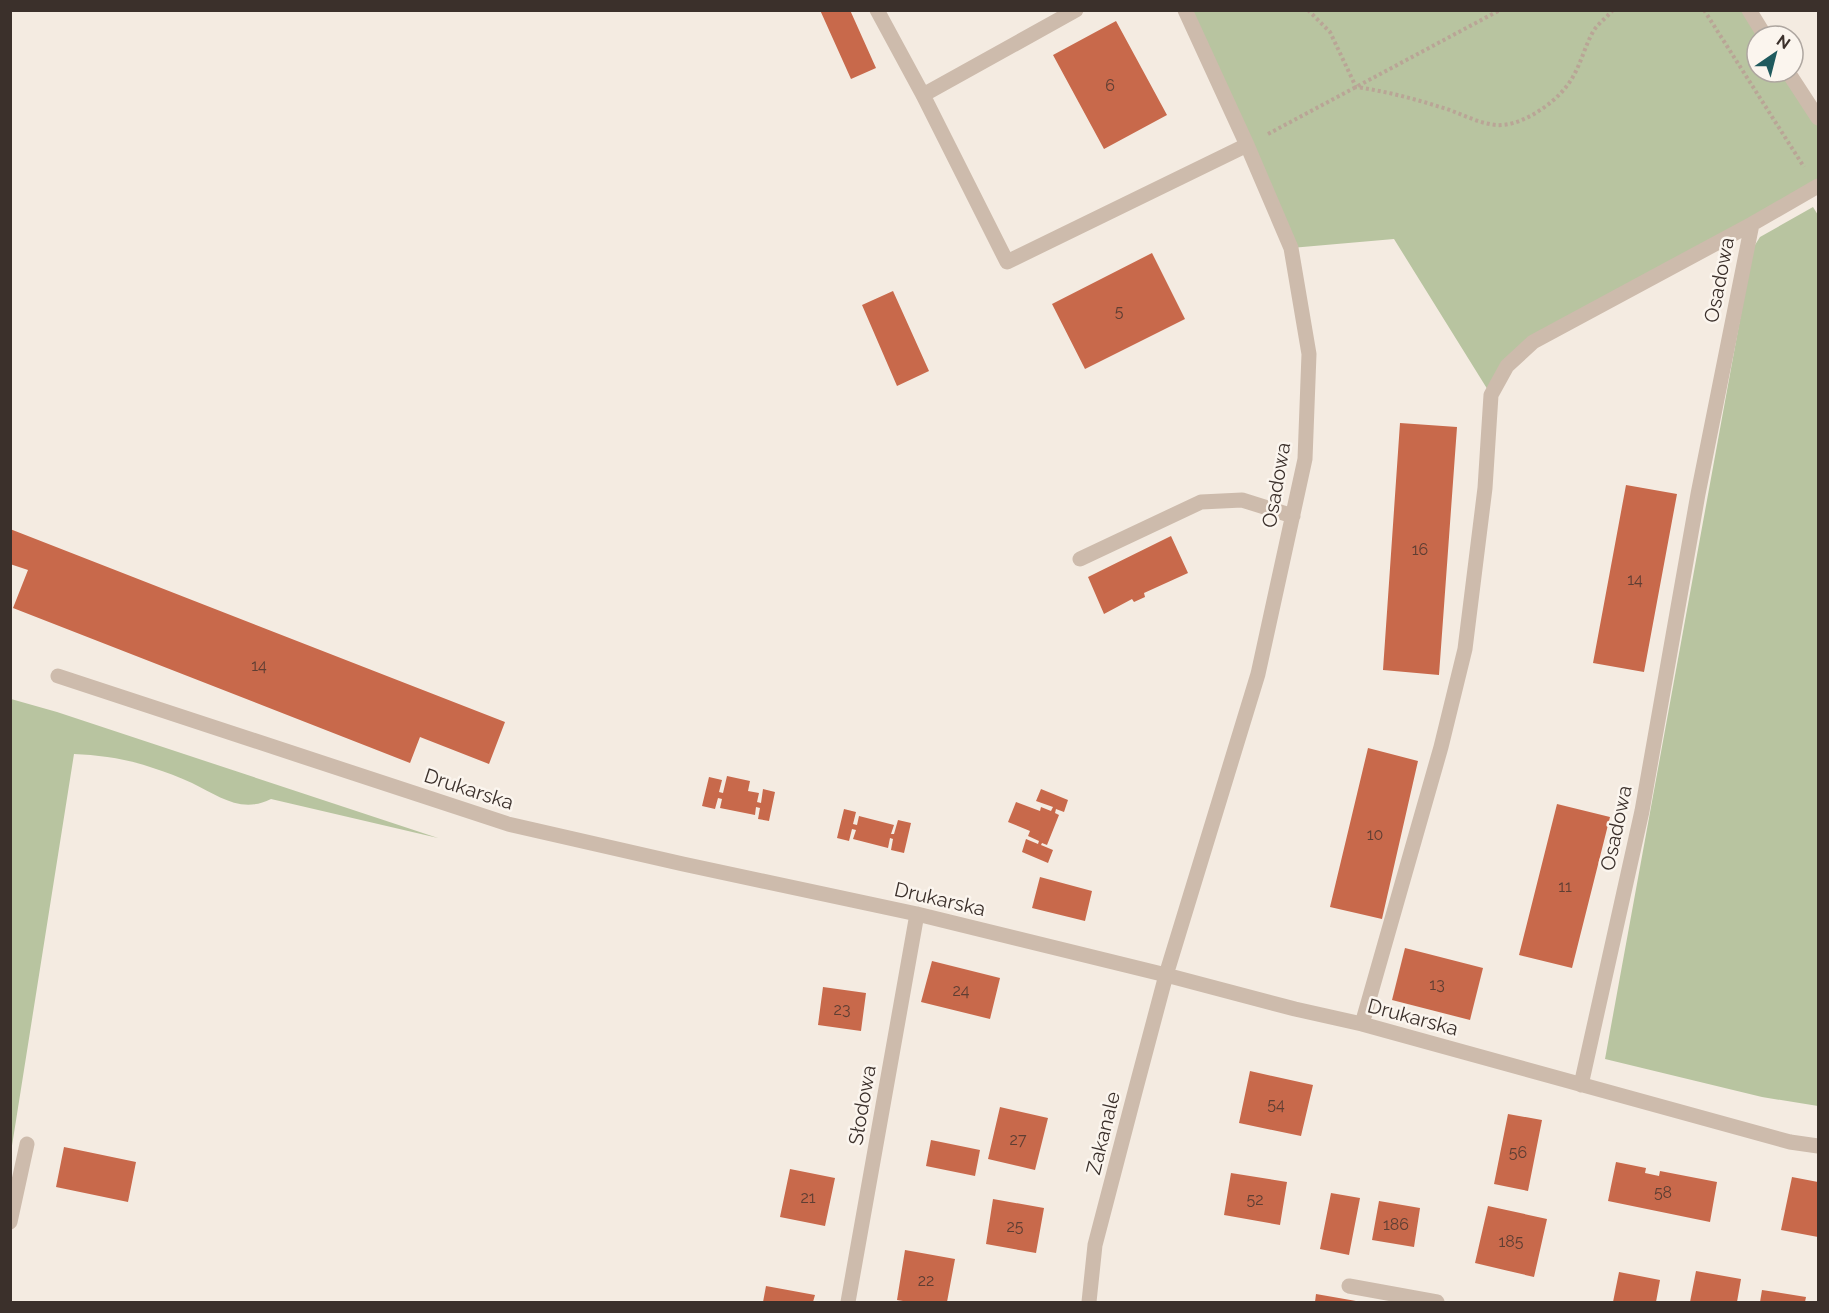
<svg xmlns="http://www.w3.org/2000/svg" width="1829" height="1313" font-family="Raleway,sans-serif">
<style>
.green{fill:#b8c4a0}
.building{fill:#c8694b}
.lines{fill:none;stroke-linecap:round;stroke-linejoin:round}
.path{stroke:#b9a596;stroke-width:4;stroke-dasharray:3 3;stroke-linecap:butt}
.minor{stroke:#cdbbac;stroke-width:15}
.labels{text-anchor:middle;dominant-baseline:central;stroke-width:5;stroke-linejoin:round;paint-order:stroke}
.number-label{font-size:16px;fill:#5e3e33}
.street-label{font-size:20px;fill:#3b302b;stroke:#fbf5ee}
</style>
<rect width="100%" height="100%" fill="#f4ebe1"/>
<path class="green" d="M1185,11H1749L1757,36V72H1788L1818,118V186L1533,342L1491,395L1394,239L1291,248Z
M1813,207L1818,215V1106L1762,1097L1605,1059L1753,248L1760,237Z
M11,699L57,712L438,838L271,799C241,814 219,796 192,783C179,777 166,772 153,768C128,759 100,755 74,754L11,1152Z"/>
<path class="building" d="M820,10H850L876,68L851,79Z
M1116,21L1167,115L1104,149L1053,55Z
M1152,253L1185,319L1085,369L1052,304Z
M893,291L929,371L897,386L862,305Z
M1400,423L1457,427L1439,675L1383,670Z
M1626,485L1677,494L1644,672L1593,663Z
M10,529L505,722L489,764L420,737L410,763L13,608L28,570L10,564Z
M1171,536L1188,573L1144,593L1145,597L1134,602L1132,599L1104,614L1088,577Z
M1368,748L1418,761L1382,919L1330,907Z
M727,776L750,781L748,791L759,793L757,802L761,803L763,789L775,792L769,821L758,819L760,808L756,807L755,815L720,808L722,799L718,798L715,809L702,806L709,777L722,780L719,792L723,793Z
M1041,789L1068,800L1064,812L1056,809L1055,813L1059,815L1047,845L1042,843L1041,845L1053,850L1048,863L1022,852L1026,839L1038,844L1039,841L1028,836L1030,831L1008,822L1016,802L1040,811L1041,807L1051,811L1053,807L1036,801Z
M1557,804L1610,817L1572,968L1519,955Z
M844,809L856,812L853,824L857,825L859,816L894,825L891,834H894L898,820L911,823L904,853L891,850L893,839L890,838L888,848L853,839L856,830L852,829L849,841L837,838Z
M1040,877L1092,891L1085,921L1032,908Z
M1405,948L1483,968L1470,1020L1392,1000Z
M932,961L1000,978L990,1019L921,1002Z
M823,987L866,993L861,1031L818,1025Z
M1250,1071L1313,1085L1301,1136L1239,1123Z
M1000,1107L1048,1118L1035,1170L988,1159Z
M1508,1114L1542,1120L1528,1191L1494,1184Z
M931,1140L980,1150L975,1176L926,1166Z
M64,1147L136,1162L128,1202L56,1187Z
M1616,1162L1646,1168L1645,1173L1659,1176L1660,1171L1717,1182L1710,1222L1608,1201Z
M790,1169L835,1178L825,1226L780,1217Z
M1231,1173L1287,1182L1280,1225L1224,1215Z
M1792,1177L1818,1182V1237L1781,1230Z
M1331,1193L1360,1198L1349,1255L1320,1249Z
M993,1199L1044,1208L1036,1253L986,1244Z
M1379,1201L1420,1208L1414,1247L1372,1240Z
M1488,1206L1547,1219L1534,1277L1475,1263Z
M905,1250L955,1259L947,1302H909L897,1300Z
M1696,1271L1741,1279L1737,1302H1690Z
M1619,1272L1660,1280L1656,1302H1613Z
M766,1286L815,1295L813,1302H763Z
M1762,1290L1806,1297L1805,1302H1760Z
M1316,1294L1356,1301V1302H1315Z"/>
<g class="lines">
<path class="path" d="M1308,10L1330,32L1356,87C1384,91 1412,98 1440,107C1459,112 1476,123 1496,125C1520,127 1552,105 1566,87C1580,70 1583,49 1594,30C1599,23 1607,17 1613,10
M1704,10L1804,167
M1268,134L1500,10"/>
<path class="minor" d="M877,10L923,95L1007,262L1247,145
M1749,10L1765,36
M1788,72L1818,118
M923,95L1076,10
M1080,559L1201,502L1242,500L1293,516
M58,676L508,824L683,864L917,914L1166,975L1295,1009L1362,1024L1790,1142L1818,1146
M1362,1024L1441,747L1465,649L1485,488L1491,395L1507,366L1533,342L1752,224L1818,186
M1581,1085L1642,811L1698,494L1752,224
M10,1222L27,1144
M1349,1286L1437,1302
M848,1302L917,914
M1089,1302L1095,1245L1136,1088L1166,975L1258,674L1305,459L1309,354L1291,248L1247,145L1185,10"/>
</g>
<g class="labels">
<g class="number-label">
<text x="1110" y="85">6</text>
<text x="1119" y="311">5</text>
<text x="1420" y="549">16</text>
<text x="1635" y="579">14</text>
<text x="259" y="665">14</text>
<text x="1375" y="834">10</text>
<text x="1565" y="886">11</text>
<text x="1437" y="984">13</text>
<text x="961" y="990">24</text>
<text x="842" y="1009">23</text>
<text x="1276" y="1104">54</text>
<text x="1018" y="1139">27</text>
<text x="1518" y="1152">56</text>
<text x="1663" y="1192">58</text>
<text x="808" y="1197">21</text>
<text x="1255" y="1199">52</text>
<text x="1396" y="1224">186</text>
<text x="1015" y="1226">25</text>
<text x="1511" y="1241">185</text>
<text x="926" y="1280">22</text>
</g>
<g class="street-label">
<text transform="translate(1719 280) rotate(-79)">Osadowa</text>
<text transform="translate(1276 485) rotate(-80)">Osadowa</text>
<text transform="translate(469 789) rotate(18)">Drukarska</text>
<text transform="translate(1616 828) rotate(-78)">Osadowa</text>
<text transform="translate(940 899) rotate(13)">Drukarska</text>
<text transform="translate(1413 1017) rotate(15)">Drukarska</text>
<text transform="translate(862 1105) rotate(-80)">Słodowa</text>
<text transform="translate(1103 1133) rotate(-76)">Zakanale</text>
</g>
</g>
<rect width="1829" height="1313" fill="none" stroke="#3b302b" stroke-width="24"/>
<g transform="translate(1775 54) rotate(35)"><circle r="28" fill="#fbf5ee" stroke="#aea6a0" stroke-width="1.5"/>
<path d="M0-4.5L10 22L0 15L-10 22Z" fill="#1f5a5e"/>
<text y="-9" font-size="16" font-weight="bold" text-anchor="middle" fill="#3b302b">N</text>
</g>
</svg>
